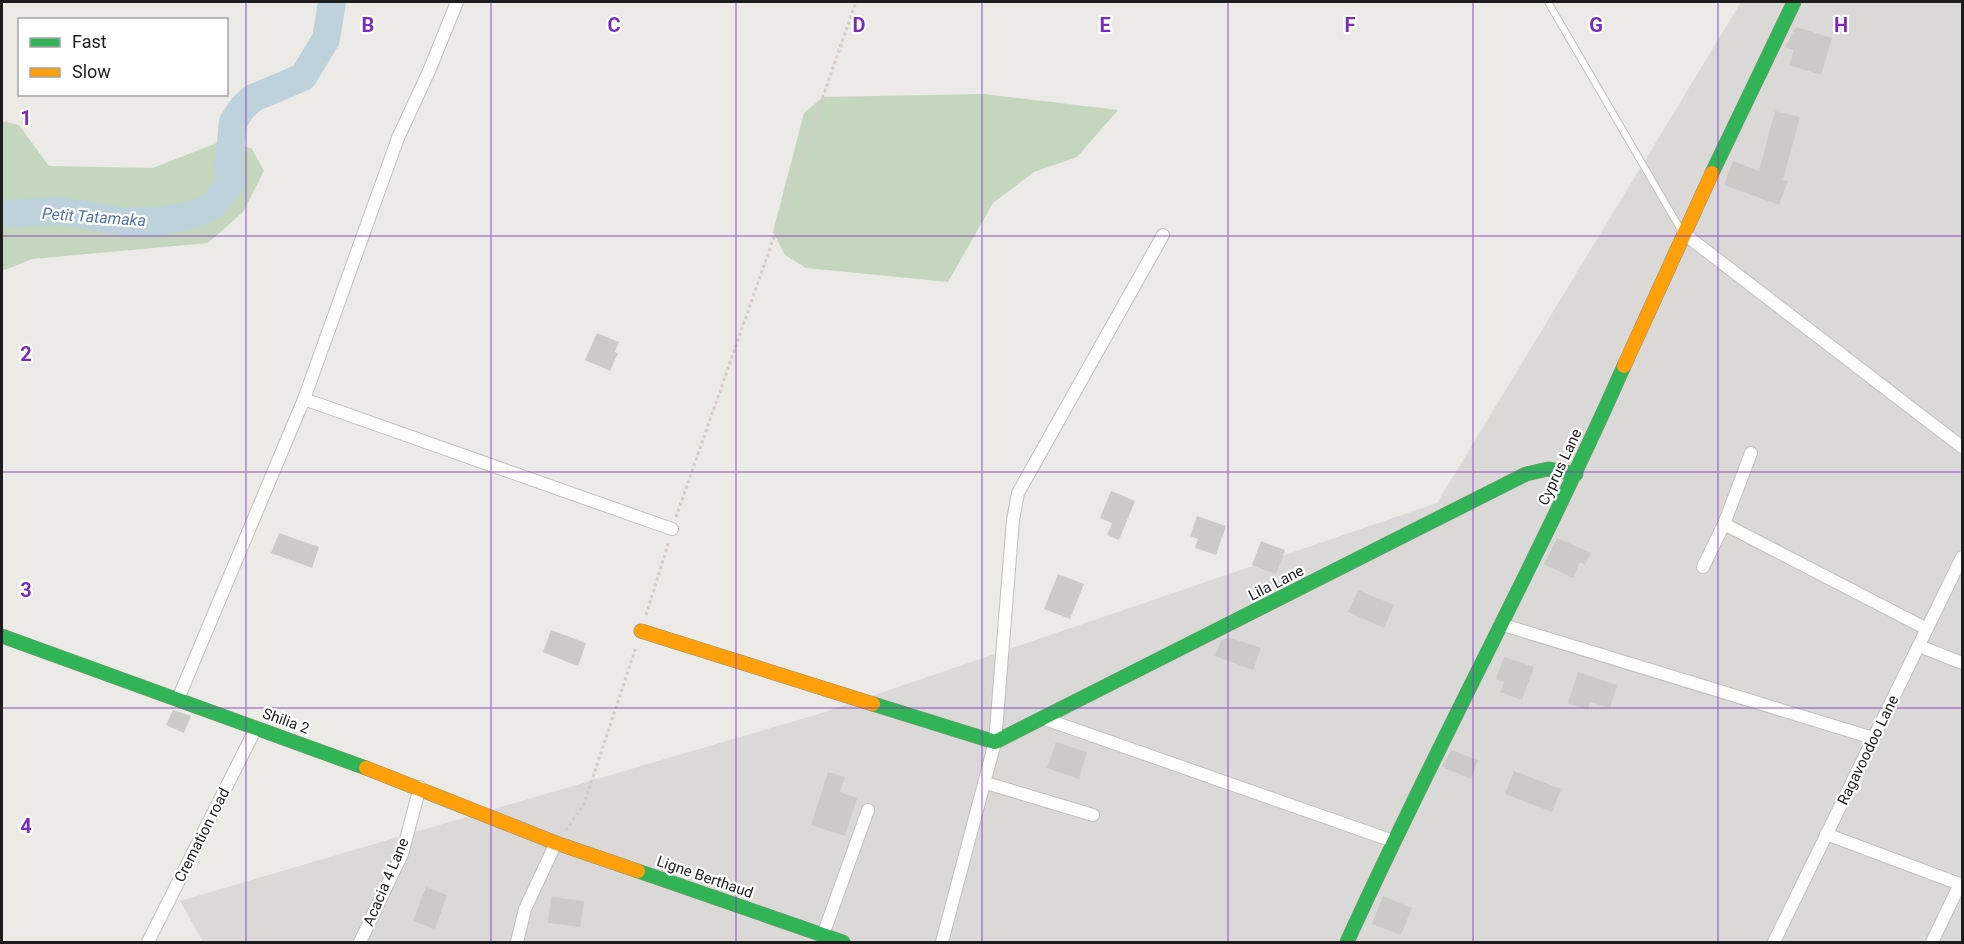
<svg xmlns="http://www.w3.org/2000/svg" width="1964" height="944" font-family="Roboto,sans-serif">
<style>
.residential{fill:#dad9d7}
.forest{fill:#c4d7be}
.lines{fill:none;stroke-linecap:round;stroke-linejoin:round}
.river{stroke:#bdd2db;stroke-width:28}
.building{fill:#cccac7}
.lane-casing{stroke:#c1c0be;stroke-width:8}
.street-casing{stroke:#c1c0be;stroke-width:14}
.fast-casing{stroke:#8f9280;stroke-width:15}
.slow-casing{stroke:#8f9280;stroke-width:15}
.path{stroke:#d4cac7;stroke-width:3;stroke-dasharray:3 3;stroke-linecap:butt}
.lane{stroke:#fcfcfb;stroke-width:6}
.street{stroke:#fcfcfb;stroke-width:12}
.fast{stroke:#30b455;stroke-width:14}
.slow{stroke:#ff9f0a;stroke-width:14}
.grid{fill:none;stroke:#7b2cbf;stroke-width:1.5;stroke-opacity:0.55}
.labels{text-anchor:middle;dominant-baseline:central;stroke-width:4.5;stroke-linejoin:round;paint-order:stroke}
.street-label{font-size:15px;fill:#1d1d1d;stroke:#fff}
.water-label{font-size:16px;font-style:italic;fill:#5472a1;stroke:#fff}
.grid-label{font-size:20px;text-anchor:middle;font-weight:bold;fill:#7b2cbf;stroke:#fff;stroke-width:4.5;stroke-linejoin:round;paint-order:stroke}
</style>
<rect width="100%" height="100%" fill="#ebeae6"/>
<path class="residential" d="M1741,2H1962V942H203L180,901L822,713L1437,503Z"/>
<path class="forest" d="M984,94L1118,110L1077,157L1034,172L993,203L948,282L806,268L785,255L773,232L804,113L823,97Z
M2,121L19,125L49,166L153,168L227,139L252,149L264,171L243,212L208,243L32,259L2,271Z"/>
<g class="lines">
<path class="river" d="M2,214L61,211L128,222L160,221L192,215L214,205L231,182L228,168L233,122L243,107L253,98L303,77L326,39L332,2"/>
</g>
<path class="building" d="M1796,27L1832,38L1821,75L1789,65L1794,50L1785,47Z
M1775,111L1800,117L1783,180L1788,181L1779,205L1724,185L1733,161L1759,171Z
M597,333L619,342L615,352L618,353L610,371L585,360Z
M1111,491L1135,501L1119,540L1107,535L1112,523L1100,518Z
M1197,516L1226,526L1216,555L1195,548L1198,539L1190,536Z
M279,533L319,547L312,568L271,553Z
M1557,538L1591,553L1585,565L1580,562L1573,578L1544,564Z
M1261,541L1285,550L1276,574L1252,565Z
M1058,574L1084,584L1070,619L1044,609Z
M1358,590L1394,605L1384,628L1348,612Z
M551,630L586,643L578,666L543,652Z
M1228,637L1261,648L1253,670L1215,656L1221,641Z
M1504,657L1534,667L1522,700L1500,692L1504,682L1496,679Z
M1578,672L1617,685L1610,708L1590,702L1588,710L1568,703Z
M173,710L191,716L184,733L166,725Z
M1056,742L1087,752L1079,779L1047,768Z
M1451,750L1478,760L1471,779L1442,767Z
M1514,771L1561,789L1552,812L1505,794Z
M828,772L845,777L840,792L857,798L845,836L811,825Z
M426,887L447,895L435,929L413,921Z
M1383,896L1412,908L1401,935L1372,924Z
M551,897L584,901L580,927L548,923Z"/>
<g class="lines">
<g class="lane-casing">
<path id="lane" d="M1548,2L1681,230"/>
</g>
<g class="street-casing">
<path id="street" d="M1683,233L1962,447
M304,399L672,529
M1724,524L1927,629
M1703,567L1724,524L1751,453
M1500,624L1873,738
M1919,646L1962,663
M178,699L304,399L398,138L429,71L457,2
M1045,719L1393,841
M986,783L1093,815
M1826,834L1962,885
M823,935L868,810
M148,942L256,728
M360,942L402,854L420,787
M517,942L525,909L556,843
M942,942L995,742L1013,520L1018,493L1163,235
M1774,942L1962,557
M1932,942L1960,884"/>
</g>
<g class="fast-casing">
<path id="fast" d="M1712,173L1794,2
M2,636L366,768
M873,704L995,742L1526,474L1548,469L1576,474
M638,871L843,942
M1347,942C1435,748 1538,561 1624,366"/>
</g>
<g class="slow-casing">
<path id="slow" d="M1624,366L1712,173
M641,631L873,704
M366,768L556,843L638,871"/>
</g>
<path class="path" d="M676,517L856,2
M646,615L669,541
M566,830L584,804L636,647"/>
<use href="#lane" class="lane"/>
<use href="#street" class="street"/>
<use href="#fast" class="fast"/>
<use href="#slow" class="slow"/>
</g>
<path class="grid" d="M246,2V942M491,2V942M736,2V942M982,2V942M1228,2V942M1473,2V942M1718,2V942M2,236H1962M2,472H1962M2,708H1962"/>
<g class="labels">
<g class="street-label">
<text transform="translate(1560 467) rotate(-65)">Cyprus Lane</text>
<text transform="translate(1276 583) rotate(-27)">Lila Lane</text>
<text transform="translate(286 721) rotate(20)">Shilia 2</text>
<text transform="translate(1868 750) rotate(-64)">Ragavoodoo Lane</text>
<text transform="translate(202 835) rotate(-63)">Cremation road</text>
<text transform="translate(705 877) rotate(19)">Ligne Berthaud</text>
<text transform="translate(386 882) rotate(-67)">Acacia 4 Lane</text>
</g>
<g class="water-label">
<text transform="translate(94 217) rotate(4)">Petit Tatamaka</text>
</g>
</g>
<g class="grid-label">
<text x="368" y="32">B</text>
<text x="614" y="32">C</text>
<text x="859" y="32">D</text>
<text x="1105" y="32">E</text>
<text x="1350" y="32">F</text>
<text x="1596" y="32">G</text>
<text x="1841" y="32">H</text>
<text x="26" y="125">1</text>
<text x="26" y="361">2</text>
<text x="26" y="597">3</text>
<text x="26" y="833">4</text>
</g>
<rect width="1964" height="944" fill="none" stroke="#1d1d1d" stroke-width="6"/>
<rect x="18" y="18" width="210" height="78" fill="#ffffff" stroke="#a5a5a5" stroke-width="1.5"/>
<rect x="30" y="38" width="30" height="9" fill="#30b455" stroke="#a5a5a5" stroke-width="1.5"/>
<text x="72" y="48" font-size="18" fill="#1d1d1d">Fast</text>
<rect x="30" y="68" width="30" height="9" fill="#ff9f0a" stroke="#a5a5a5" stroke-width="1.5"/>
<text x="72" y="78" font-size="18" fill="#1d1d1d">Slow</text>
</svg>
